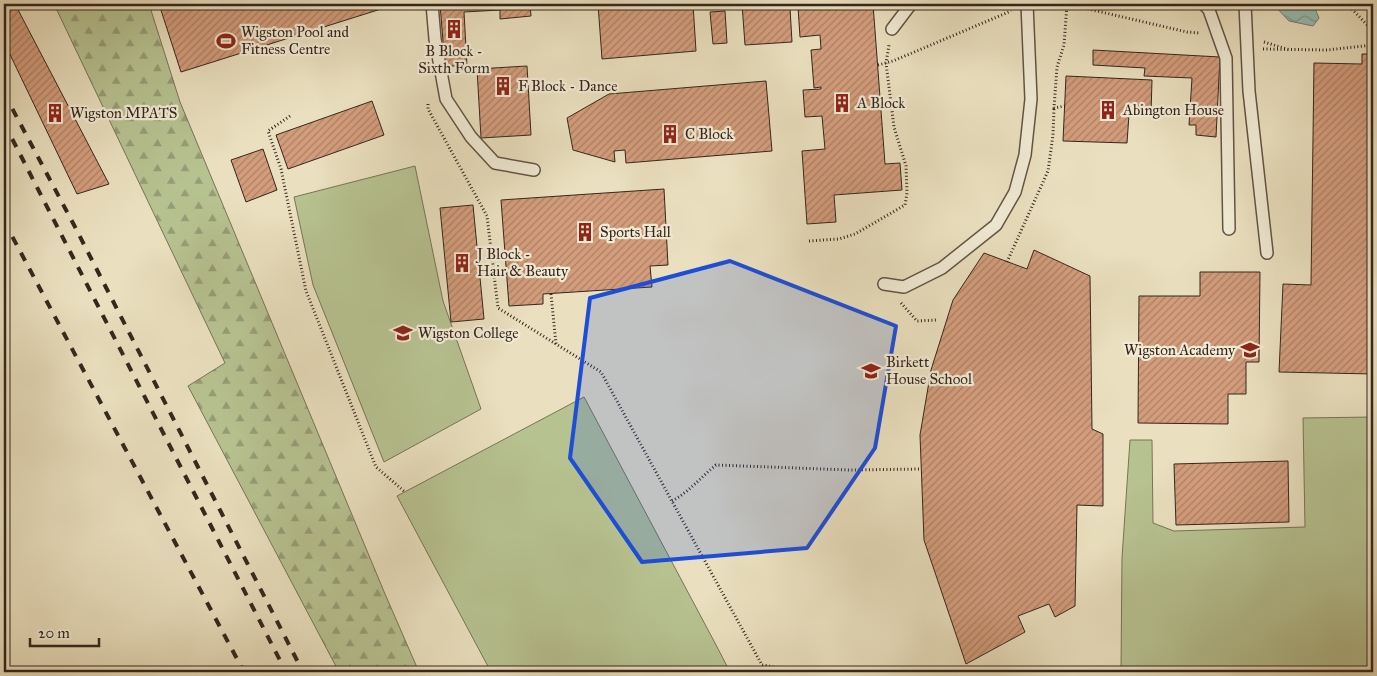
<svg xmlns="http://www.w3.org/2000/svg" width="1377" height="676" font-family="'IM FELL Great Primer',serif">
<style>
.grass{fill:#b7c291;stroke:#767457}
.forest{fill:url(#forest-firs);stroke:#767457}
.water{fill:url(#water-waves);stroke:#708176}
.building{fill:url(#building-hatch);stroke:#35261d}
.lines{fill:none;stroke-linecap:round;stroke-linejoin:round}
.lane-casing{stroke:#625446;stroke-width:14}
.path{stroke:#35261d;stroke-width:3;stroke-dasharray:1 2.5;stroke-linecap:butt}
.lane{stroke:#f1ebd5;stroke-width:11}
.rail{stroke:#35261d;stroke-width:4;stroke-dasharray:9 9;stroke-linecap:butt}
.marked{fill:#1d4ed8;fill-opacity:0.2;stroke:#1d4ed8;stroke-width:4;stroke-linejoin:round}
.labels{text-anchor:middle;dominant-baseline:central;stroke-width:4.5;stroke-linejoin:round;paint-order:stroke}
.poi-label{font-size:15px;fill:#35261d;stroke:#f1ebd5;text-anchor:start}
</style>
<defs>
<pattern id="forest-firs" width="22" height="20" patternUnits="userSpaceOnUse" patternTransform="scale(1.25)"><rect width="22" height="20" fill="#b7c291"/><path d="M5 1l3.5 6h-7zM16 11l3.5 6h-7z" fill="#969d76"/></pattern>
<pattern id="water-waves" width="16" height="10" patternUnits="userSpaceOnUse" patternTransform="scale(1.25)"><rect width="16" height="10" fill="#98bdb1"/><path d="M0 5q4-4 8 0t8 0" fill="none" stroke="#7d998f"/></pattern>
<pattern id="building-hatch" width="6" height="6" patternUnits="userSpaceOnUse" patternTransform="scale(1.25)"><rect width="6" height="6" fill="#d39d7c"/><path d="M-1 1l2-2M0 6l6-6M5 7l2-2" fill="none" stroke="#ac8065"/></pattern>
</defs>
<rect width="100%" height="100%" fill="#eae0bf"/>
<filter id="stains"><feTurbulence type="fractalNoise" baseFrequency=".004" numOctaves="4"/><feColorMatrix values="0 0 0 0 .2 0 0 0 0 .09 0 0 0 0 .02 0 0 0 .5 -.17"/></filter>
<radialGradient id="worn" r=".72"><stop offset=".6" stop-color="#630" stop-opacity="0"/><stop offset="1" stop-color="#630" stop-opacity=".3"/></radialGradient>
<path class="grass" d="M415,166L443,301L481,409L384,462L313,285L294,197Z
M584,397L715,643L730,672H491L397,496Z
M1373,417V672H1120L1121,670L1122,558L1130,440H1152L1153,523L1174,531L1305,527L1303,418Z"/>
<path class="forest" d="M54,4H149L180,102L385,594L419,672H339L188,386L225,363Z"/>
<path class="water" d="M1273,4H1313L1319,18L1313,26L1289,21Z"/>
<path class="building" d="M4,4H15L109,184L77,194L4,42Z
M159,4H379L381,9L181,72Z
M440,4H530L531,16L500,19V10L464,12L467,66H445Z
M598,4H693L696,51L602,59Z
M742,4H873L885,164L900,163L902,190L834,195L836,222L807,224L802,151L825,149L822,116L805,117L803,90L821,89V87L814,88L811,50L821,49L820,35L800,37L798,7L790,8L792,42L745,45Z
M725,11L727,43L713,44L710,12Z
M1093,50L1220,57L1216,137L1196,135V125H1189L1192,78L1144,76L1145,68L1093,65Z
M1362,54H1373V374L1279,372L1283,284L1311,285L1314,63L1362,64Z
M527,66L531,135L481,138L477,69Z
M1066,76L1152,80L1151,114H1129L1127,143L1063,141Z
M766,81L772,151L626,163L625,150L614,151L615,162L573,150L567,118L609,94Z
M372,101L384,135L288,169L276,135Z
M263,149L277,190L246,202L231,160Z
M664,189L668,265L650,266L652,287L543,294V304L509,306L501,200Z
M473,205L484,319L451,322L440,208Z
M1034,250L1090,276L1092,429L1103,434V506L1077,505L1075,606L1055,617L1049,604L1018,616L1025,632L966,664L924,540L920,435L931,370L953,300L984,253L1027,269Z
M1200,272H1260L1259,362H1246V394H1228V424L1138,423L1139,296H1200Z
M1288,461L1289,522L1176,525L1174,464Z"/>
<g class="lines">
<g class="lane-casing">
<path id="lane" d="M432,4L435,39L446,99L471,137L495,163L534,170
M1204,4L1209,10L1226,58L1229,229
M1245,4L1249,91L1267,253
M892,29L911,4
M884,284L904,287L942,268L996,225L1015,192L1025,155L1031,99L1027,4"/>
</g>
<path class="path" d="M1043,4H1067L1187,32L1199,33
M1347,4L1373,31
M1264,42L1290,50
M1263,49L1327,50L1373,45
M878,65L893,61L1011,11
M428,104V109L487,216L498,308L601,372L762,665L804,672
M1065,106L1054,108L1057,67L1064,45L1067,4
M290,116L268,131L281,169L306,291L376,467L405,492
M809,241L839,239L855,234L905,205L907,193L906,166L894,127L886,63L889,45
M1007,262L1048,171L1053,135L1054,108
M551,294L556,344
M901,303L917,321L936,320
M672,501C689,492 701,477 716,465L850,470L921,469"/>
<use href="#lane" class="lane"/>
<path class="rail" d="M4,93L74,225L303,672
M4,123L286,672
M4,221L244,672"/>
</g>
<path class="marked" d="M730,261L896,326L875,448L807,548L642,562L570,458L590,298Z"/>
<defs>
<g id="building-bare" transform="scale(1.5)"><path d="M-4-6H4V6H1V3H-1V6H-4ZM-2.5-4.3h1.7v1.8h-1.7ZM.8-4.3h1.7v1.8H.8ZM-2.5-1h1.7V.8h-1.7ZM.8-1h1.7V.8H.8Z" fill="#8f2418" stroke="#f1ebd5" stroke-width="2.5" paint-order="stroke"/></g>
<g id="stadium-bare" transform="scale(1.5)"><path d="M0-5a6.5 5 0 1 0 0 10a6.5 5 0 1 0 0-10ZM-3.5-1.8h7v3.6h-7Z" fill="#8f2418" stroke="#f1ebd5" stroke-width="2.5" paint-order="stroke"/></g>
<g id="school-bare" transform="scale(1.5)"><path d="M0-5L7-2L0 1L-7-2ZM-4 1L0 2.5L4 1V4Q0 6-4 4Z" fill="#8f2418" stroke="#f1ebd5" stroke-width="2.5" paint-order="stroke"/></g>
</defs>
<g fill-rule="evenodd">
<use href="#building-bare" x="454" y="29"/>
<use href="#stadium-bare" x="226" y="41"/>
<use href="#building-bare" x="503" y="86"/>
<use href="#building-bare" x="842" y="103"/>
<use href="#building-bare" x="1108" y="110"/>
<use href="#building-bare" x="55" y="113"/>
<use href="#building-bare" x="670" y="134"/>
<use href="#building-bare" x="585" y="232"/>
<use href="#building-bare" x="462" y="263"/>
<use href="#school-bare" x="403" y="333"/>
<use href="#school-bare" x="1250" y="350"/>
<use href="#school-bare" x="871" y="371"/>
</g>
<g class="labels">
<g class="poi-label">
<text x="241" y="32">Wigston Pool and<tspan x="241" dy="17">Fitness Centre</tspan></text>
<text x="454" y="51" text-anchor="middle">B Block -<tspan x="454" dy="17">Sixth Form</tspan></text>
<text x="518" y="86">F Block - Dance</text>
<text x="857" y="103">A Block</text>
<text x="1123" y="110">Abington House</text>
<text x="70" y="113">Wigston MPATS</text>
<text x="685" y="134">C Block</text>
<text x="600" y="232">Sports Hall</text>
<text x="477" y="254">J Block -<tspan x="477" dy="17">Hair &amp; Beauty</tspan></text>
<text x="418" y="333">Wigston College</text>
<text x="1235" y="350" text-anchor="end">Wigston Academy</text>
<text x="886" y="362">Birkett<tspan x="886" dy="17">House School</tspan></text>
</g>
</g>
<rect width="1377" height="676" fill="none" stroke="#eae0bf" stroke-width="20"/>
<rect x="5" y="5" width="1367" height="666" fill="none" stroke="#35261d" stroke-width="2.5"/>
<rect x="10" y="10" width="1357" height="656" fill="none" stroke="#35261d"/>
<path d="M30 638v8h69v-8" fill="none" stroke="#35261d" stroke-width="2.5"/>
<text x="38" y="638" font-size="15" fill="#35261d" stroke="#f1ebd5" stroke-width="4" paint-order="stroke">20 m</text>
<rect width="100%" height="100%" filter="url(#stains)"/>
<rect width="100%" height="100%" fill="url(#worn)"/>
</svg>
